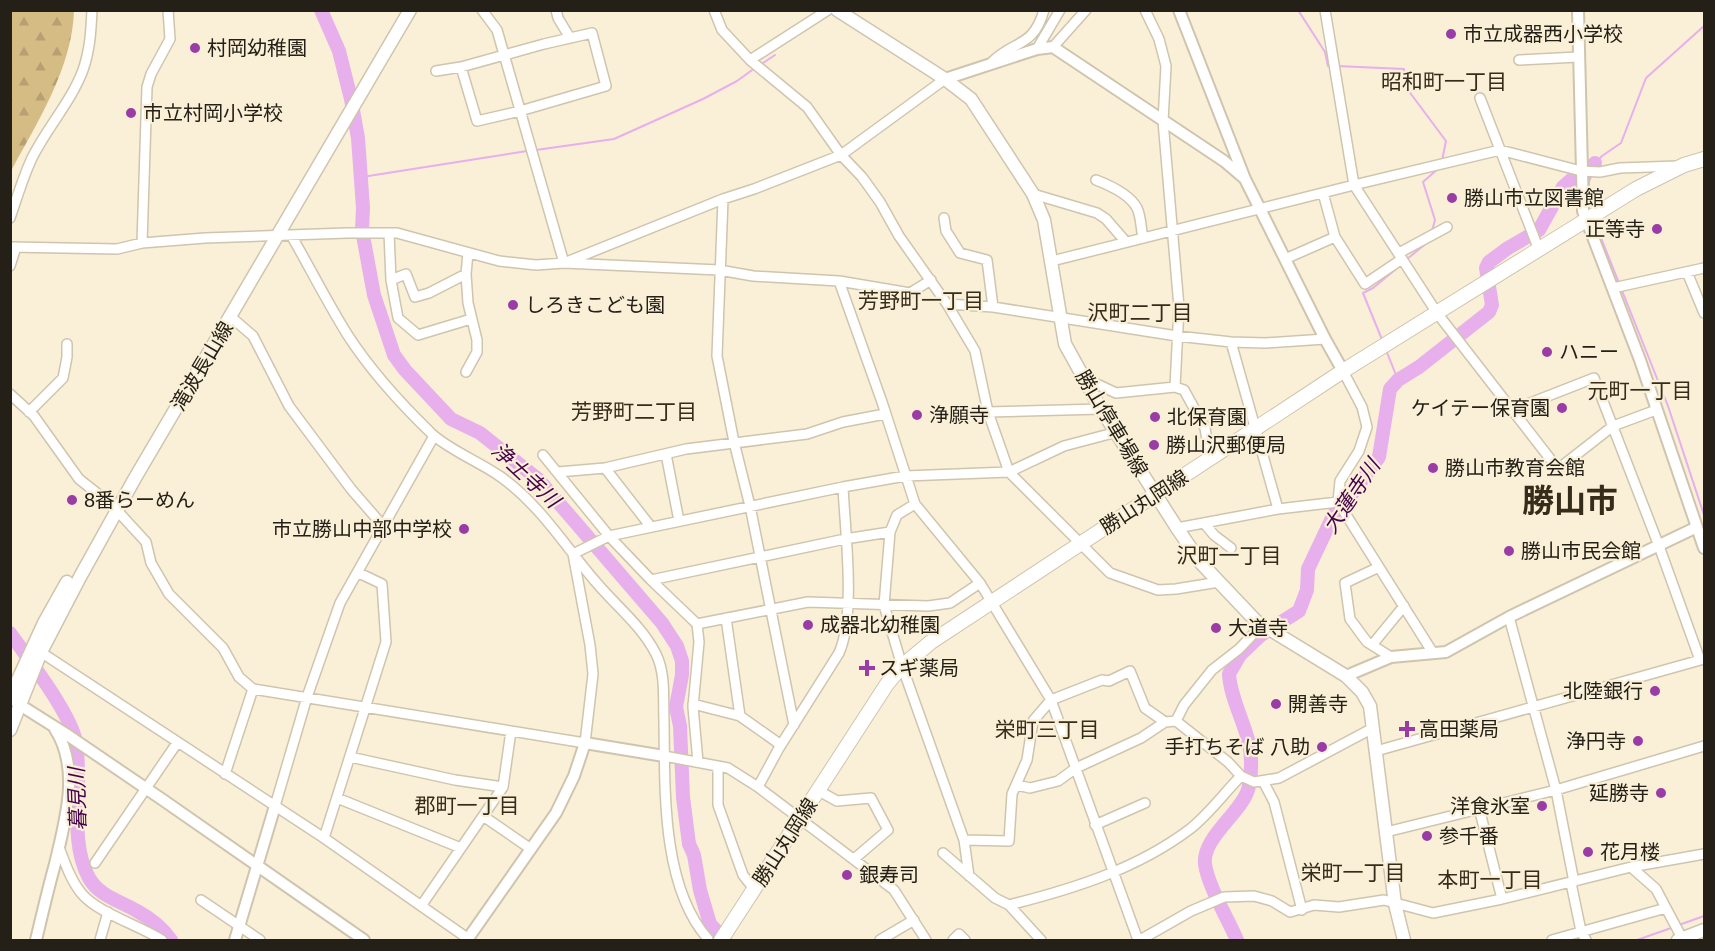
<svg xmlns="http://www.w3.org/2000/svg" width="1715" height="951" font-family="Helvetica,'Noto Sans JP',sans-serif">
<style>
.forest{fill:url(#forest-firs)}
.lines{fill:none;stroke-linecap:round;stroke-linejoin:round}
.stream{stroke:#e7afec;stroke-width:2}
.river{stroke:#e7afec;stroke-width:14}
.minor-casing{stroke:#cfc5ae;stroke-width:12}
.tertiary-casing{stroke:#cfc5ae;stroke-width:14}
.secondary-casing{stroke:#cfc5ae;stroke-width:15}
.primary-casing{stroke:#cfc5ae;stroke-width:16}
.minor{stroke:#fff;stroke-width:9}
.tertiary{stroke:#fff;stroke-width:10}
.secondary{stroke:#fff;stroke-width:12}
.primary{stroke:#fff;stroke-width:14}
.poi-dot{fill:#9a3ca5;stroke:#faefd7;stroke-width:2}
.labels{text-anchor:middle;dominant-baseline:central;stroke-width:4.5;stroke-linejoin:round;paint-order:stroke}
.poi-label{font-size:20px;fill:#242017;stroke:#faefd7;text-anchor:start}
.street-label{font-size:20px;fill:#242017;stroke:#faefd7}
.neighbourhood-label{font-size:21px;fill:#352c19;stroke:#faefd7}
.water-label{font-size:21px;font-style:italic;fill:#46004d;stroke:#faefd7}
.town-label{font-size:32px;font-weight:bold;fill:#352c19;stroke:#faefd7}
</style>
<defs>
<pattern id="forest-firs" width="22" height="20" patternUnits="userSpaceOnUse" patternTransform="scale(1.5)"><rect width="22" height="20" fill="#d5bc85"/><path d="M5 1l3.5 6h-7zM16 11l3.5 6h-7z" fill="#b7a172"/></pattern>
</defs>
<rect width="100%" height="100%" fill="#faefd7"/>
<path class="forest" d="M11,10L74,11C72,68 38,121 11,171Z"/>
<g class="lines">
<path class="stream" d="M1298,10L1325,52L1328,66H1330
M760,65L775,55
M1336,66L1404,69L1405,86L1446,141L1442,161
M536,150L614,139L703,99L737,81L755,68
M1594,168L1595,163L1602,156L1621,143L1646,78L1704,26
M362,177L527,151
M1589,205V182L1592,174
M1432,231L1435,220L1423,182L1440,167
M1601,238L1619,283
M1407,259L1428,242
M1621,288L1668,406L1704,515
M1383,342L1363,293L1373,288L1396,269
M1386,350L1398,380
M1679,925L1704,916
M1637,940L1674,927"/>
<path class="river" d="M321,10L339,51L351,99L358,138L363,208L362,230L374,295L394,355L405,370L451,419L480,433L539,480L662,623L677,646L682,661V675L676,707L680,726L683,797L689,844L694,855L700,890L710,924L725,940
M10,633C28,658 71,714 76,742C83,785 68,840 89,878C99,896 120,901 137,911C150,918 163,929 171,940
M1237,940C1228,919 1208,886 1205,864C1202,838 1240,814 1248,790C1250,783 1251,774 1251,767C1253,733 1231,706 1229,674L1240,655L1261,635L1299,611L1307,590L1308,569L1334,514L1351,495L1379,457L1390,389L1398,380L1419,367L1489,312L1492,305L1486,268L1489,262L1508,248L1539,230L1563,187L1572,179L1583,176L1595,163"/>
<g class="minor-casing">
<path id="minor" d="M482,10L497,30L564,263
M556,10L558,18L570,38
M714,10L722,30L750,60L807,107L841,155L862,177L880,202L899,236L947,304L975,351L988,412L1009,472L1110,573L1158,590L1176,589L1219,582
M1325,10L1354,185L1437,313L1558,469L1613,426L1656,410
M592,33L606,86L520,111L477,121L461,67L544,44Z
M1053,47L1086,10
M1037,49L1060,10
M750,60L828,10
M1519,60L1578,57
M991,63C1014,39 1033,49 1044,10
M436,71L461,67
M1480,98L1539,250
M1096,180C1109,185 1130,195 1137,208C1141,216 1141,229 1143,238
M1323,193L1335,237L1365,284L1402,259
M1033,194L1097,213L1106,219L1126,242
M723,199L717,356L734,442L750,506L794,725
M10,218C17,198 23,177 32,158C47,128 72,100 83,70C90,50 91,31 92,10
M944,218L946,231L960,253L987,260L993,307
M389,233L391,280L398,318L418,335L471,319
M291,235C310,268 327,302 347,334C370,370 401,404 432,434C451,451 480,462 501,477C540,505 565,546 595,581C616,606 641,625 656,654C666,674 663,700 664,721C665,788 661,886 708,939
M142,243L147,87L151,74L170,39L168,10
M10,247L117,249L142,243L205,238L347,233H397L499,261L536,265L564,263L719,270L753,276L839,281L910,293L931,280
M1399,253L1447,227
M1285,259L1335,237
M569,261L723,199L754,189L841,155L945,79
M1052,261L1354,185L1500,150L1581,171L1600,172L1620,168L1678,166
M10,266L16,247
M1687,272L1704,313
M391,280L406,274L415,297L429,293L466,274
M839,281L882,402L915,504L980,583L1051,700L1138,940
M1613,288L1704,268
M947,304L993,307L1177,336L1231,342L1265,343L1325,339
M231,317L253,336L289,406L351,489L384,527
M1231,342L1278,509
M1343,371L1362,407L1367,427L1359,451L1340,481L1338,502L1433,653
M466,372L477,352V340L468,303L466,274L468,253
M1084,378L1116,393L1175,387L1179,307L1163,121L1166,66L1159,39L1145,10
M1175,387L1184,390L1205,428L1210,459
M10,394L34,416L79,479L112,505L146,542L151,563L169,594L223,648L239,677L253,689L585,743L593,674L590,645L573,554
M1512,410L1594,378L1659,546L1700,660
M29,412L63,378L67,357V344
M988,412L1101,409
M666,454L679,521
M543,455L609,536L651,580L697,624L699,642L693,707L698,762
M605,468L651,527
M558,472L605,468L686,449L807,434L843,422L885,414
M1204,523L1214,535L1231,548
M1177,528L1278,509L1338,502
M890,532L884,605L902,666L964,840L969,876
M573,554L609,536L843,487L905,476L1009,472L1064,446L1117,432
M1379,567L1345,583L1350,619L1367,642L1391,657
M651,580L845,539L890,532L897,515L915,504
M1509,617L1556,790L1574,882
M726,618L740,716L781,745
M697,624L808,602L928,606L950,603L980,583
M1372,645L1404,606
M36,649L324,838L470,940
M693,704L740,716
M1176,721L1184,705L1212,670L1239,649L1262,625
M1376,751L1704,659
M664,756L728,768L758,787L894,890L926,940
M350,757L455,780L503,787
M718,766V805L743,875L754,889
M225,774L253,689
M1263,781L1274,802L1302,910
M1017,785L1030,788L1058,781L1076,768L1141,738L1165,722L1176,721L1228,762L1241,776L1254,782L1279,778L1373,728
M758,787L779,748L839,653C856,615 845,531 843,487
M819,791L837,801L871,798L888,830L854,859
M337,798L461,848
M275,806L307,697L340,603L434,436
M1479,808L1502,899
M483,816L531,849
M1095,825L1145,803
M1386,832L1556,790L1704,746
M324,838L386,642L382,584L359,573
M964,840L1009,841L1012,794L1027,760L1033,721L1051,700L1102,680L1109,681L1130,671L1145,708L1165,722
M59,847C65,863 71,881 82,894C98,913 141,926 162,940
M943,853L995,898L1009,905L1041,940
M95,863L177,743
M1631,867L1656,889L1683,940
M1571,883L1581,931L1586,940
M201,900L260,940
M1009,905C1073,889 1137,869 1190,829C1209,814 1224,793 1241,776
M421,906L503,787L511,731
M100,940L108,912
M880,940L914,920
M953,940L959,934L965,940
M1140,940L1191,911L1224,897L1254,896L1272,901L1290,912L1314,905L1339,907L1384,900L1433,913L1502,899L1631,867L1704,854
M1552,940L1666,908"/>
</g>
<g class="tertiary-casing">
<path id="tertiary" d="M1179,10L1245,179L1325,339L1343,371
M1578,10L1583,211L1640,360L1704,548
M945,79L1037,49L1053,47L1224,161L1244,178
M1346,676L1391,657L1446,652L1509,617L1697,527
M10,697L20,705L66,734L163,800L364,940
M36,940C42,915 48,889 55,864C65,821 81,769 55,729
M235,940L275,806
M467,940L556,813L574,776L585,743L664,756"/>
</g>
<g class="secondary-casing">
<path id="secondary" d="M837,10L945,79L971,99L1033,194L1044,220L1065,344L1101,409L1177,528L1201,563L1256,621L1346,676L1362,692L1370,706L1395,904L1404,940
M10,697L44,623L67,582
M10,730L41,652L80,577L135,478L410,10
M1678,940L1704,930"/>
</g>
<g class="primary-casing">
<path id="primary" d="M721,940L887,684L902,666L931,642L1343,371L1636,189L1684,165L1704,159"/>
</g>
<use href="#minor" class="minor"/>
<use href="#tertiary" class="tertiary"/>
<use href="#secondary" class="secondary"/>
<use href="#primary" class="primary"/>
</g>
<g class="poi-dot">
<circle cx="1451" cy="34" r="6"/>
<circle cx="195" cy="48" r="6"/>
<circle cx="131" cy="113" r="6"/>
<circle cx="1452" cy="198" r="6"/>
<circle cx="1657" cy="229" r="6"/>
<circle cx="513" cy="305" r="6"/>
<circle cx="1547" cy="352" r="6"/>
<circle cx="1562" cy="408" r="6"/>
<circle cx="917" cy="415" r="6"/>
<circle cx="1155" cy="417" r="6"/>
<circle cx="1154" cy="445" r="6"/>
<circle cx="1433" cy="468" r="6"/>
<circle cx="72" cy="500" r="6"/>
<circle cx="464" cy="529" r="6"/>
<circle cx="1509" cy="551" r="6"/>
<circle cx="808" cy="625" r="6"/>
<circle cx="1216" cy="628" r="6"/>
<path d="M864 659h6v6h6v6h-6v6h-6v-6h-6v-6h6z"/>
<circle cx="1655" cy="691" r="6"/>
<circle cx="1276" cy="704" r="6"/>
<path d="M1404 720h6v6h6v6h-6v6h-6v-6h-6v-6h6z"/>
<circle cx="1638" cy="741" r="6"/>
<circle cx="1322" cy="747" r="6"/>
<circle cx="1661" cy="793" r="6"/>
<circle cx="1542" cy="806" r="6"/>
<circle cx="1427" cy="836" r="6"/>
<circle cx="1588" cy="852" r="6"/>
<circle cx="847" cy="875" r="6"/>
</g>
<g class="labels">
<g class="poi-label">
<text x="1463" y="34">市立成器西小学校</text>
<text x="207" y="48">村岡幼稚園</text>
<text x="143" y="113">市立村岡小学校</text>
<text x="1464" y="198">勝山市立図書館</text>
<text x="1645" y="229" text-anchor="end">正等寺</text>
<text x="525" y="305">しろきこども園</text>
<text x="1559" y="352">ハニー</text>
<text x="1550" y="408" text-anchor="end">ケイテー保育園</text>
<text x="929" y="415">浄願寺</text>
<text x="1167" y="417">北保育園</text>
<text x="1166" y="445">勝山沢郵便局</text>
<text x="1445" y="468">勝山市教育会館</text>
<text x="84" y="500">8番らーめん</text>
<text x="452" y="529" text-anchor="end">市立勝山中部中学校</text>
<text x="1521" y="551">勝山市民会館</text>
<text x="820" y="625">成器北幼稚園</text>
<text x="1228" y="628">大道寺</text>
<text x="879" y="668">スギ薬局</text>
<text x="1643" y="691" text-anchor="end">北陸銀行</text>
<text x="1288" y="704">開善寺</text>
<text x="1419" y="729">高田薬局</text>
<text x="1626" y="741" text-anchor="end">浄円寺</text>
<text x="1310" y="747" text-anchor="end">手打ちそば 八助</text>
<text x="1649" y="793" text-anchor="end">延勝寺</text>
<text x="1530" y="806" text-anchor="end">洋食氷室</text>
<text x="1439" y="836">参千番</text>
<text x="1600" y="852">花月楼</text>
<text x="859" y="875">銀寿司</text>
</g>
<g class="street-label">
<text transform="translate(202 366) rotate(-59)">滝波長山線</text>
<text transform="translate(1112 423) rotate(59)">勝山停車場線</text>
<text transform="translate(1144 502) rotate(-33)">勝山丸岡線</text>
<text transform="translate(785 842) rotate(-57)">勝山丸岡線</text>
</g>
<g class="neighbourhood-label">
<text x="1444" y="81">昭和町一丁目</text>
<text x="921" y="300">芳野町一丁目</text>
<text x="1140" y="312">沢町二丁目</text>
<text x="1640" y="390">元町一丁目</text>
<text x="634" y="411">芳野町二丁目</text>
<text x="1229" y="555">沢町一丁目</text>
<text x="1047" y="729">栄町三丁目</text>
<text x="467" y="805">郡町一丁目</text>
<text x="1353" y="872">栄町一丁目</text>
<text x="1490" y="879">本町一丁目</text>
</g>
<g class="water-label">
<text transform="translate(526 475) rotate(43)">浄土寺川</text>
<text transform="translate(1351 496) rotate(-56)">大蓮寺川</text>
<text transform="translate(77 799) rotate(-92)">暮見川</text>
</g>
<g class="town-label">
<text x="1570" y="501">勝山市</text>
</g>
</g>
<rect width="1715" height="951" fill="none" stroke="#242017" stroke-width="24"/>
</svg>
